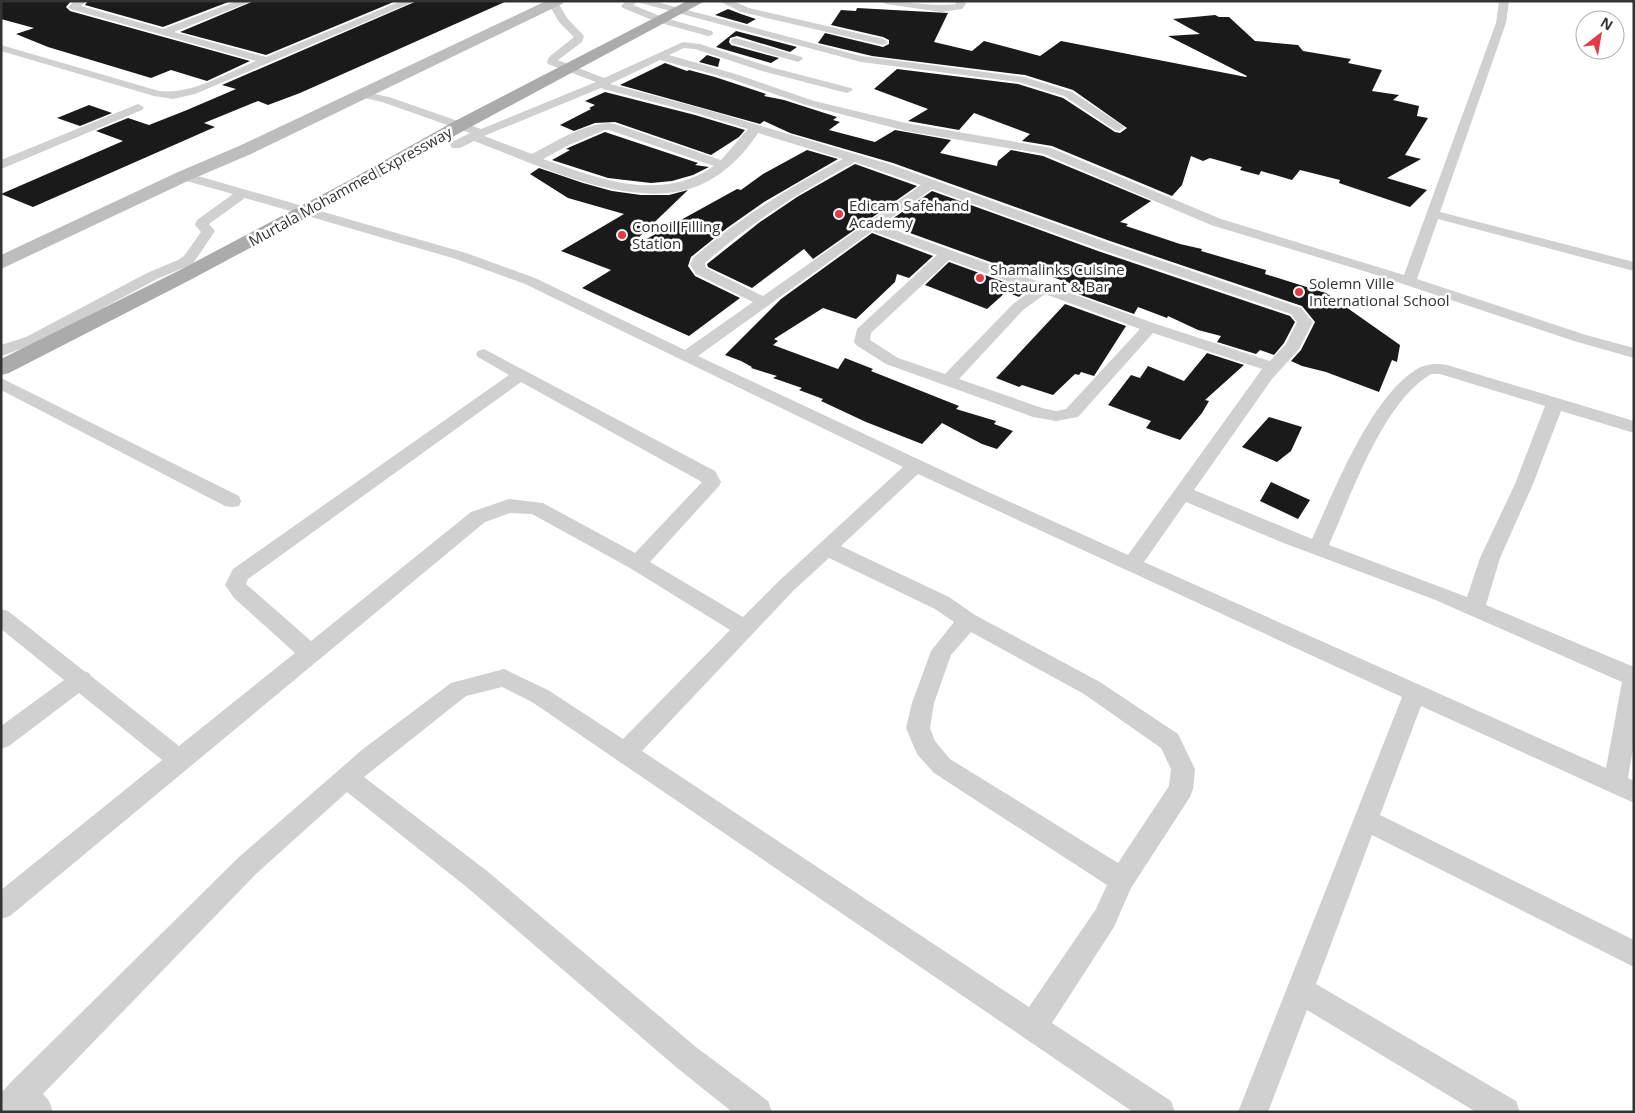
<svg xmlns="http://www.w3.org/2000/svg" width="1635" height="1113" font-family="'Open Sans',sans-serif">
<style>
.building{fill:#1a1a1a}
.lines{fill:none;stroke-linecap:round;stroke-linejoin:round}
.minor{fill:#d0d0d0;fill-rule:evenodd}
.secondary{fill:#bdbdbd;fill-rule:evenodd}
.primary{fill:#ababab;fill-rule:evenodd}
.poi-dot{fill:#e63946;stroke:#fff;stroke-width:2}
.labels{text-anchor:middle;dominant-baseline:central;stroke-width:5;stroke-linejoin:round;paint-order:stroke}
.far-street-label{font-size:15px;fill:#333;stroke:#fff}
.far-poi-label{font-size:15px;fill:#333;stroke:#fff;text-anchor:start}
</style>
<rect width="100%" height="100%" fill="#fff"/>
<path class="building" d="M1,1H71L66,7L70,11L250,61L207,81L171,70L151,78L48,47L16,34L34,28L1,19Z
M88,1H231L163,27L85,5Z
M254,1H396L266,55L180,32Z
M417,1H507L300,93L268,105L258,101L204,123L215,127L33,207L1,194L123,141L96,131L128,118L149,125L187,110L236,89L222,85Z
M857,8L948,13L934,42L972,51L984,41L1040,56L1061,41L1246,77L1247,76L1168,36L1200,34L1173,19L1215,15L1219,17H1229L1255,41L1298,45L1303,51L1351,59L1348,63L1382,70L1372,91L1399,95L1393,100L1419,106L1417,116L1428,118L1405,155L1421,159L1387,178L1427,190L1410,207L1339,183L1340,180L1300,170L1292,180L1261,171L1259,175L1240,170L1242,167L1210,158L1203,161L1191,156L1182,185L1172,196L1052,146L1022,141L1030,134L974,113L959,130L908,121L928,109L874,89L897,69L1018,84L1063,98L1115,132L1120,133L1127,128L1073,90L1025,75L872,56L818,43L825,33L883,47L889,44V40L883,37L831,25L841,10L856,11Z
M728,9L741,14L756,19L747,24L715,15Z
M736,31L797,47L790,52L737,36L730,38L729,42L731,45L779,58L771,63L716,47Z
M707,55L720,59L718,67L699,62Z
M665,63L687,71L689,70L715,77L766,94L764,96L784,100L837,117L833,120L840,122L829,130L875,142L895,130L951,140L940,153L997,166L998,161L1011,150L1043,156L1151,201L1120,222L1128,224L1126,226L1180,244L1202,249L1201,251L1266,270L1265,274L1326,293L1400,345L1397,362L1392,360L1379,392L1326,372L1302,366L1291,361L1301,350L1315,322L1302,306L1110,241L893,163L790,133L764,121L760,124L620,85Z
M605,92L695,115L745,130L739,137L711,155L615,122L595,123L574,131L560,125L591,109L589,108L595,105L585,101Z
M89,105L112,113L80,126L57,118Z
M605,132L698,163L695,165L709,167L693,175L672,181L651,183L608,178L552,160L570,150L566,149L570,147Z
M807,150L838,159L764,202L727,228L691,257L688,266L695,276L740,298L689,336L582,288L611,270L561,251L624,214L568,198L530,174L539,168L583,183L612,191L641,195H669L688,190L638,238L641,242L737,189L741,190L763,174Z
M855,164L917,186L813,259L804,249L752,288L708,267L707,264L760,222L797,197Z
M932,191L1098,251L1290,316L1295,322L1284,343L1274,355L1260,350L1256,354L1217,342L1221,336L1198,330L1168,316L1167,318L1138,307L1134,314L1075,293L1081,287L1035,271L1032,277L885,224Z
M872,233L933,256L909,278L897,274L895,282L856,319L823,308L774,339L778,341L773,345L838,369L845,358L873,369L871,371L959,406L956,409L996,421L994,424L1013,431L997,449L982,444L942,423L922,444L866,422L821,401L823,399L799,390L802,388L773,378L777,376L751,368L752,367L741,361L725,355L781,299Z
M949,262L1026,290L1019,297L1006,292L987,309L925,285Z
M1065,304L1126,326L1094,376L1081,372L1079,375L1075,374L1053,395L1022,385L1019,387L996,378Z
M1207,353L1244,365L1205,400L1209,401L1202,413L1180,440L1146,428L1151,421L1108,405L1131,375L1140,378L1148,366L1184,381Z
M1269,417L1302,427L1291,451L1277,462L1242,447Z
M1271,482L1310,500L1298,519L1260,501Z"/>
<g class="lines">
<path class="minor" d="M74,1H86L81,6L163,29L237,1H252L174,32L266,57L401,1H415L195,94L173,99L154,96L1,51V45L159,91C192,95 226,73 256,61L70,9L68,7Z
M549,1H557L567,18L584,36L582,42L558,60L604,78L683,42L700,44L770,67L851,88L853,90L847,93L843,92L762,71L695,49L684,48L669,55L739,75L814,101L906,123L1051,148L1221,219L1404,275L1496,23L1499,1H1509L1506,23L1440,212L1634,262V271L1438,219L1417,279L1586,335L1634,348V358L1574,341L1367,272L1211,225L1044,154L906,131L806,105L731,79L660,60L610,84L704,109L892,165L1109,243L1301,308L1313,322L1299,349L1272,379L1194,490L1312,539C1335,489 1370,398 1417,369C1425,364 1438,363 1447,365L1634,421V433L1561,411L1533,484L1500,558L1486,605L1634,667V743L1628,778L1634,781V803L1421,706L1380,815L1634,940V967L1372,835L1316,984L1516,1101L1520,1112H1476L1307,1010L1268,1112H1238L1402,697L918,474L841,546L949,597L975,615L1100,682L1178,734L1195,769L1193,789L1190,797L1131,888L1114,927L1052,1023L1171,1101L1175,1112H1133L532,702L502,687L466,696L364,777L487,871L696,1047L768,1101L772,1112H732L676,1067L469,889L347,792L257,873L43,1094L49,1101L53,1112H1V1093L11,1082L239,857L363,749L451,683L504,669L548,690L623,739L730,630L630,568L532,514L510,513L485,522L10,916L1,919V890L162,760L79,693L9,746L1,749V726L64,680L1,629V609L8,611L84,671L89,673L91,676L179,746L295,653L234,598L225,585L233,569L509,375L478,357L476,354L478,351L484,349L715,471L721,482L719,486L650,562L743,617L780,580L903,467L525,284L456,259L245,198L209,224L215,231L194,262L188,266L157,279L38,343L1,356V345L26,337L147,273L178,260L184,256L201,232L195,225L197,220L233,194L179,179L178,176L179,173L184,172L466,253L535,278L685,350L753,302L696,274L690,265L693,258C739,218 790,187 843,159L758,133C743,156 722,177 695,187C629,211 536,164 474,141L460,148H452L450,145L452,142L470,133L382,102L356,96L354,94L360,91L389,97L481,129L596,82L548,64L547,62L549,57L574,37L559,22L548,3ZM601,88L603,89L696,113L748,129L721,160L615,124C592,119 553,143 532,154L484,136ZM605,130H609L714,166C661,203 598,179 543,159L569,145ZM855,162L921,185L763,296L706,268L705,263C751,222 802,191 855,162ZM932,189L1099,249L1291,314L1297,322L1286,344L1270,361L1156,324L881,225ZM872,231L937,255L857,329L854,342L856,345L886,364L1033,417L1056,421L1078,417L1153,333L1262,369L1128,555L986,491L698,356ZM949,260L1032,290L1013,304L945,374L898,358L870,340L871,333ZM1045,294L1140,329L1066,409L1056,411L1042,408L959,379L1023,310ZM1431,374H1440L1545,406L1515,484L1480,558L1467,597L1329,545C1351,495 1383,402 1431,374ZM521,382L702,482L635,553L543,503L509,499L471,512L311,641L246,584L248,579ZM1186,502L1281,542L1433,599L1622,682L1606,768L1144,562ZM829,558L935,609L954,622L931,651L912,703L906,728L917,754L934,773L1107,885L1096,909L1029,1007L642,751L794,590ZM971,632L1084,694L1161,748L1171,769L1169,786L1118,863L950,759L935,741L930,728L934,703L951,655Z
M626,1H653L861,56L1024,77L1072,92L1125,127L1119,131L1115,130L1064,96L1018,82L861,62L637,2L633,5L665,18L712,31L713,33L712,35L708,36L657,22L623,8L621,6Z
M719,1H733L749,8L883,39L888,42L883,45L741,12Z
M881,1C906,1 931,7 956,4L954,1H964L966,4L962,9L941,12L886,4Z
M736,38L802,57L803,59L798,62L732,43L731,41L732,39Z
M138,104L142,106L144,108L142,110L1,169V160Z
M1,378L239,496L241,501L239,506L232,507L225,506L1,390Z"/>
<path class="secondary" d="M546,1H564L562,4L251,154L190,180L1,269V255L178,172L239,146Z"/>
<path class="primary" d="M687,1H705L465,130L360,189L192,279L9,373L1,375V359L178,271L348,181L453,122Z"/>
</g>
<g class="poi-dot">
<circle cx="839" cy="214" r="5"/>
<circle cx="622" cy="235" r="5"/>
<circle cx="980" cy="278" r="5"/>
<circle cx="1299" cy="292" r="5"/>
</g>
<g class="labels">
<g class="far-street-label">
<text transform="translate(350 186) rotate(-29)">Murtala Mohammed Expressway</text>
</g>
<g class="far-poi-label">
<text x="849" y="205">Edicam Safehand<tspan x="849" dy="17">Academy</tspan></text>
<text x="632" y="226">Conoil Filling<tspan x="632" dy="17">Station</tspan></text>
<text x="990" y="269">Shamalinks Cuisine<tspan x="990" dy="17">Restaurant &amp; Bar</tspan></text>
<text x="1309" y="283">Solemn Ville<tspan x="1309" dy="17">International School</tspan></text>
</g>
</g>
<rect width="1635" height="1113" fill="none" stroke="#333333" stroke-width="5"/>
<g transform="translate(1600 35) rotate(31)"><circle r="24" fill="#ffffff" stroke="#adadad"/>
<path d="M0-4L9 19L0 12L-9 19Z" fill="#e63946"/>
<text y="-8" font-size="14" font-weight="bold" text-anchor="middle" fill="#333333">N</text>
</g>
</svg>
